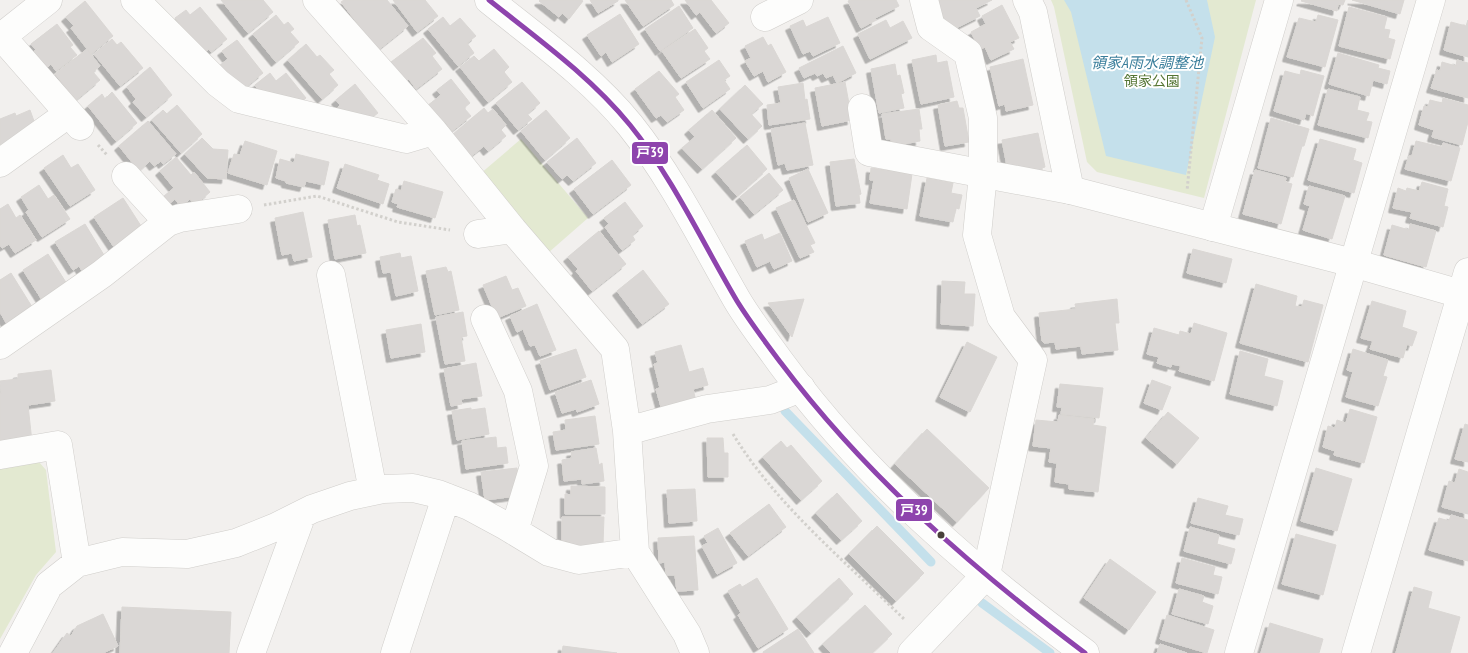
<svg xmlns="http://www.w3.org/2000/svg" width="1468" height="653" font-family="'PT Sans Narrow','Noto Sans JP',sans-serif">
<style>
.green{fill:#e3e9d1}
.water{fill:#c4e0eb}
.lines{fill:none;stroke-linecap:round;stroke-linejoin:round}
.stream{stroke:#c4e0eb;stroke-width:9}
.building{fill:#dad7d5;stroke:#dad7d4;filter:url(#shadow)}
.minor-casing{stroke:#d0cecb;stroke-width:29}
.tertiary-casing{stroke:#d0cecb;stroke-width:29}
.path{stroke:#d2d0cc;stroke-width:3;stroke-dasharray:2.5 2.5;stroke-linecap:butt}
.minor{stroke:#fdfdfc;stroke-width:28}
.tertiary{stroke:#fdfdfc;stroke-width:28}
.bus-1-casing{stroke:#fff;stroke-width:9}
.bus-1{stroke:#8e44ad;stroke-width:5}
.bus-dot{fill:#48413a;stroke:#fff;stroke-width:2}
.labels{text-anchor:middle;dominant-baseline:central;stroke-width:4;stroke-linejoin:round;paint-order:stroke}
.park-label{font-size:14px;fill:#547533;stroke:#fff}
.water-label{font-size:15px;font-style:italic;fill:#3a7e9b;stroke:#fff}
.line-badge{stroke:#fff;stroke-width:2}
.badge-label{font-size:14px;text-anchor:middle;font-weight:bold;fill:#fff}
</style>
<defs>
<filter id="shadow"><feDropShadow dx="-4.5" dy="4.5" stdDeviation="0" flood-color="#0004"/></filter>
</defs>
<rect width="100%" height="100%" fill="#f2f0ee"/>
<path class="green" d="M1051,0H1256L1204,198L1097,172L1087,162L1054,7Z
M521,139L588,218L548,253L480,174Z
M39,462L46,470L56,552L36,575L0,639V467Z"/>
<path class="water" d="M1064,0H1207L1215,37L1186,175L1106,156L1071,12Z"/>
<g class="lines">
<path class="stream" d="M785,411L931,562
M982,603L1050,653"/>
</g>
<path class="building" d="M221,0H263L273,12L248,33Z
M344,0H387L408,26L378,50L341,2Z
M393,0H425L438,16L417,32Z
M540,0H581L583,1L569,19L562,13L559,17L539,1Z
M590,0H618V1L598,13Z
M625,0H671L674,5L643,26Z
M685,0H711L729,23L716,33L700,12L696,15Z
M851,0H896L899,6L875,18L876,20L861,28L848,1Z
M935,0H992L976,8L980,16L950,31Z
M1302,0H1345L1343,5L1338,4L1337,11L1301,1Z
M1352,0H1404L1400,14Z
M85,1L113,36L91,54L71,28L74,26L66,17Z
M1002,5L1019,38L1010,42L1014,49L991,60L985,47L980,49L971,32L986,24L982,16Z
M679,6L693,28L660,51L645,29Z
M200,7L227,39L211,52L209,49L200,56L176,28L180,24L175,18L186,10L190,15Z
M1349,7L1387,17L1384,29L1390,30L1388,38L1395,40L1390,59L1339,46Z
M620,14L639,44L612,62L606,52L601,56L587,35Z
M276,15L284,25L288,22L294,29L290,32L299,42L276,62L253,34Z
M1318,15L1338,20L1325,67L1287,57L1299,18L1316,22Z
M443,17L450,26L460,18L476,36L467,43L474,53L458,66L428,29Z
M828,17L840,43L813,56L810,51L803,54L790,26L803,20L806,27Z
M886,20L890,28L903,21L912,38L870,59L858,34Z
M1468,20V57L1444,50L1451,22L1466,26Z
M57,24L73,45L70,47L77,55L56,71L51,64L47,68L34,51L36,50L31,44Z
M695,29L708,48L704,51L710,59L681,78L662,51Z
M763,37L768,46L771,44L786,72L768,82L763,71L754,76L745,61L751,58L745,46Z
M423,38L436,53L432,56L442,69L416,89L409,79L405,82L391,62Z
M112,39L117,45L121,42L143,68L120,86L94,54Z
M237,40L263,73L236,95L215,69L228,59L222,51Z
M306,44L317,57L320,55L334,70L329,74L338,85L322,99L288,60Z
M843,46L856,73L837,83L833,75L826,78L823,73L817,76L815,73L804,78L799,68Z
M87,49L100,66L93,72L100,80L76,100L55,74Z
M494,49L509,67L504,72L512,82L488,102L460,67L474,56L479,61Z
M1338,53L1379,65L1378,68L1390,71L1387,84L1373,80L1369,96L1329,84Z
M936,55L937,63L947,61L954,97L921,104L912,60Z
M1023,59L1033,105L1006,111L1005,104L999,106L990,67Z
M719,60L730,76L724,80L730,89L703,108L686,82Z
M1457,60L1468,63V98L1431,88L1437,70L1440,71L1442,62L1456,66Z
M895,64L897,76L900,75L904,93L901,94L904,108L879,113L871,69Z
M150,67L172,95L146,117L133,102L136,99L127,87Z
M1301,70L1324,76L1313,116L1306,113L1304,120L1274,111L1285,71L1300,75Z
M659,71L679,94L675,97L684,110L667,122L661,115L656,118L635,89Z
M270,73L276,81L286,73L306,98L291,110L268,104L255,85Z
M451,79L470,103L464,108L471,116L452,131L445,122L442,125L427,106L441,95L437,90Z
M522,82L540,103L527,114L532,119L518,130L496,103Z
M845,82L852,120L822,126L815,88Z
M803,83L805,100L807,99L810,119L769,125L767,105L781,103L778,87Z
M355,84L378,113L365,123L356,112L347,120L338,107L340,105L336,100Z
M745,85L763,104L751,114L762,126L748,139L720,109Z
M1328,89L1360,97L1357,110L1369,113L1366,121L1372,122L1368,138L1318,125Z
M112,92L137,123L116,141L88,106L102,94L105,99Z
M1443,98L1468,105V122L1462,145L1432,137L1434,130L1419,125L1424,106L1428,107L1430,100L1442,103Z
M957,101L959,108H963L969,142L945,146L938,105Z
M177,105L202,134L181,153L152,120L163,110L167,114Z
M484,108L488,113L493,109L506,125L501,130L506,136L488,151L484,146L470,157L452,135Z
M919,109L922,129H919L920,141L892,146L891,139H886L882,114Z
M30,110L38,132L0,146V119L15,113L16,116Z
M546,110L570,138L545,160L521,131Z
M712,110L736,138L702,169L682,148L695,137L689,130Z
M1271,118L1309,129L1304,146H1302L1293,177L1258,168Z
M148,121L176,154L163,164L161,161L154,166L150,161L139,171L119,146Z
M805,123L813,165L787,170L785,163L778,165L771,129Z
M1038,133L1045,167L1042,168L1043,176L1008,171L1002,140Z
M202,138L213,149L228,150L226,179L207,178L185,154Z
M577,138L596,163L573,181L567,175L562,179L547,162Z
M1320,139L1356,149L1353,160L1362,163L1354,193L1308,180Z
M245,141L277,151L267,185L228,173L234,154L240,155Z
M1416,141L1442,147L1443,143L1460,148L1451,181L1405,169L1409,156H1412Z
M747,145L767,169L737,196L716,172Z
M296,154L329,162L324,185L306,181L304,187L286,183V181L276,178L280,159L294,163Z
M63,155L71,168L78,164L95,190L70,206L44,168Z
M176,157L191,175L194,172L210,192L195,205L190,199L181,207L175,199L170,203L164,196L174,188L160,171Z
M854,159L861,194L859,195L860,203L836,206L830,162Z
M612,160L631,185L593,214L574,189Z
M345,164L379,175L377,180L389,184L383,204L337,188Z
M871,168L912,174L907,209L870,203L874,180H870Z
M808,169L828,213L808,222L789,178Z
M1255,170L1286,178L1285,182L1292,184L1281,224L1243,214Z
M769,173L783,190L754,214L740,197Z
M927,178L953,183L951,193L962,195L959,209L956,208L953,222L920,216Z
M404,181L443,192L435,218L397,207L398,204L392,202L396,189L401,191Z
M1422,182L1448,189L1444,206L1448,207L1443,227L1410,218L1412,212L1393,208L1398,188L1406,191L1407,188L1419,191Z
M39,185L48,199L54,195L70,219L42,237L26,212L29,210L21,197Z
M1309,186L1345,196L1332,239L1303,230L1310,206L1304,204Z
M123,198L143,229L118,253L94,217Z
M794,200L815,243L810,245L814,252L800,258L776,208Z
M625,202L643,226L632,235L635,240L622,250L605,227L609,224L604,218Z
M8,204L16,218L20,215L36,240L15,253L9,244L2,248L0,245V209Z
M303,212L312,257L294,261L292,253L282,255L275,218Z
M355,215L357,226L360,225L366,253L335,259L328,220Z
M85,224L107,260L84,274L79,266L73,270L55,242Z
M1410,224L1436,231L1426,267L1384,255L1392,225L1409,230Z
M599,231L626,264L592,291L576,271L578,269L568,257Z
M780,233L792,261L774,269L770,261L757,267L745,241L762,234L764,240Z
M1193,249L1232,259L1226,283L1187,273Z
M400,253L401,258L411,256L418,291L396,296L391,272L383,273L380,257Z
M48,254L67,284L42,300L23,270Z
M446,267L448,272L451,271L459,310L435,315L426,271Z
M643,270L669,304L642,324L617,291Z
M11,273L34,310L8,326L0,312V280Z
M506,276L512,290L518,288L526,306L497,318L483,285Z
M942,281L965,282L964,294H975L973,326L941,324Z
M1256,284L1297,296L1295,306L1302,307L1304,300L1323,305L1308,362L1240,343Z
M804,299L792,337L768,303Z
M1117,299L1119,323H1115L1118,350L1082,354L1081,346L1056,349L1055,342L1044,343L1042,341L1039,313L1076,309L1075,304Z
M1372,301L1406,311L1402,327L1417,332L1412,346L1407,344L1403,358L1370,349L1373,341L1361,338Z
M537,304L556,350L540,356L535,345L530,346L523,329L517,332L510,316Z
M463,312L467,336L461,337L465,361L445,364L436,317Z
M1194,323L1227,333L1214,381L1179,371L1181,366L1172,364L1171,367L1157,363L1159,357L1147,354L1154,328L1179,335L1180,331L1191,334Z
M421,324L425,352L391,358L386,330Z
M967,342L997,357L970,412L940,397Z
M681,345L689,372L703,368L708,385L693,389L697,405L663,414L656,389L660,388L654,364L658,363L655,352Z
M576,349L586,377L550,390L540,361Z
M1353,349L1388,360L1383,376L1387,377L1378,406L1346,397L1353,372L1347,370Z
M1240,351L1268,359L1264,376L1283,381L1277,406L1230,394Z
M476,363L482,396L461,399L462,404L451,406L444,369Z
M51,370L55,401L28,405L32,442L0,446V394H1L0,381L18,379V374Z
M591,380L599,404L577,412L576,409L562,413L555,392Z
M1152,380L1171,387L1162,410L1144,403Z
M1060,384L1103,388L1099,418L1061,414L1062,407H1057Z
M471,408V410L485,408L489,434L457,440L452,411Z
M1350,409L1377,417L1364,463L1334,455L1335,451L1323,447L1328,426L1335,428L1337,420L1346,423Z
M1168,412L1199,438L1177,464L1146,438Z
M1059,415L1094,419L1093,425L1106,427L1098,492L1069,489V484L1055,482L1057,463L1049,462L1051,448L1033,446L1036,420L1058,422Z
M595,416L599,444L556,450L553,432L566,430L565,420Z
M1465,424L1468,425V462L1455,459Z
M927,429L989,488L957,522L895,464Z
M496,437L497,448L506,447L508,463L466,469L462,441Z
M707,438H723L724,453H728V477H708Z
M781,441L787,448L791,445L822,481L801,500L763,457Z
M596,448L599,465L602,463L604,481L582,484V479L564,481L562,460L572,458L571,452Z
M517,468L519,485L516,496L485,500L481,472Z
M1316,468L1352,479L1337,531L1301,521Z
M1459,469L1468,472V514L1442,507L1449,481L1455,483Z
M571,486L605,487V514H565V494L571,495Z
M695,489L697,521L669,523L667,490Z
M837,493L862,521L841,540L816,513Z
M1198,498L1228,506L1225,515L1243,519L1239,535L1191,523Z
M769,504L786,527L748,556L730,533Z
M1451,515L1468,520V561L1429,550L1439,518L1449,521Z
M562,517H604L603,545H568V541H562Z
M877,526L924,573L896,601L849,554Z
M1190,527L1219,535L1217,544L1235,549L1231,564L1184,551Z
M718,528L737,563L717,574L702,546L708,543L704,536Z
M1296,534L1336,545L1323,595L1282,584Z
M694,536L698,590L677,591L675,575H666L665,562L659,563L658,538Z
M1182,558L1215,567L1213,575L1222,577L1218,594L1176,583Z
M1110,559L1156,592L1129,630L1084,598Z
M757,578L788,629L758,648L738,615L741,613L728,591L740,584L742,587Z
M839,578L853,594L811,633L797,617Z
M1414,587L1432,592L1428,608L1460,617L1450,653H1396Z
M1179,589L1204,596L1202,602L1213,606L1208,624L1172,614Z
M865,605L892,634L872,653H831L823,644Z
M122,607L231,612L229,653H120Z
M103,614L118,646L103,653H53L67,633L71,636L77,626Z
M1167,615L1214,630L1207,653L1160,639Z
M1270,623L1323,639L1319,653H1261Z
M798,629L814,653H764L763,652Z
M1160,644L1187,653H1157Z
M563,646L617,653H562Z"/>
<g class="lines">
<g class="minor-casing">
<path id="minor" d="M135,0L218,83L239,99L406,139L433,131
M317,0L433,131L512,229L615,349L627,431L635,552L687,634L695,653
M765,17L799,0
M2,37L80,126
M0,38L48,0
M862,108L869,152L1070,190
M0,163L68,114
M126,176L168,222
M1213,227L1279,0
M478,234L512,229
M331,275L373,491
M485,319L518,391L534,466L514,531
M0,345L102,274L168,222L180,218L238,209
M627,431L707,409L770,400L801,388
M0,455L58,445L77,563
M13,653L49,585L77,563L122,552L187,554L236,543L276,527L312,509L350,496L383,489L413,488L438,494L469,506L506,526L549,552L579,560L635,552
M251,653L302,514
M395,653L446,497
M912,653L986,575L1033,360L1001,317L977,235L983,174V118L968,53L931,27L924,0
M1239,653L1431,0"/>
</g>
<g class="tertiary-casing">
<path id="tertiary" d="M489,0C537,39 590,76 630,125C673,179 703,241 737,300C750,322 766,342 781,363C864,476 972,570 1085,653
M1027,0L1033,12L1070,190L1353,263L1468,296
M1356,653L1468,272"/>
</g>
<path class="path" d="M1186,0L1202,38L1187,191
M98,145L107,155
M264,205L317,196L398,222L450,230
M733,434C776,505 846,562 905,620"/>
<use href="#minor" class="minor"/>
<use href="#tertiary" class="tertiary"/>
<g class="bus-1-casing">
<path id="bus-1" d="M489,0C538,39 590,76 630,125C673,178 702,242 737,301C750,322 766,343 781,363C866,476 972,568 1085,653"/>
</g>
<use href="#bus-1" class="bus-1"/>
</g>
<circle class="bus-dot" cx="941" cy="535" r="4.5"/>
<g class="labels">
<g class="park-label">
<text x="1152" y="81">領家公園</text>
</g>
<g class="water-label">
<text x="1147" y="62">領家A雨水調整池</text>
</g>
</g>
<g class="line-badge">
<rect x="631" y="141" width="38" height="24" rx="5" fill="#8e44ad"/>
<rect x="895" y="498" width="38" height="24" rx="5" fill="#8e44ad"/>
</g>
<g class="badge-label">
<text x="650" y="157">戸39</text>
<text x="914" y="515">戸39</text>
</g>
</svg>
